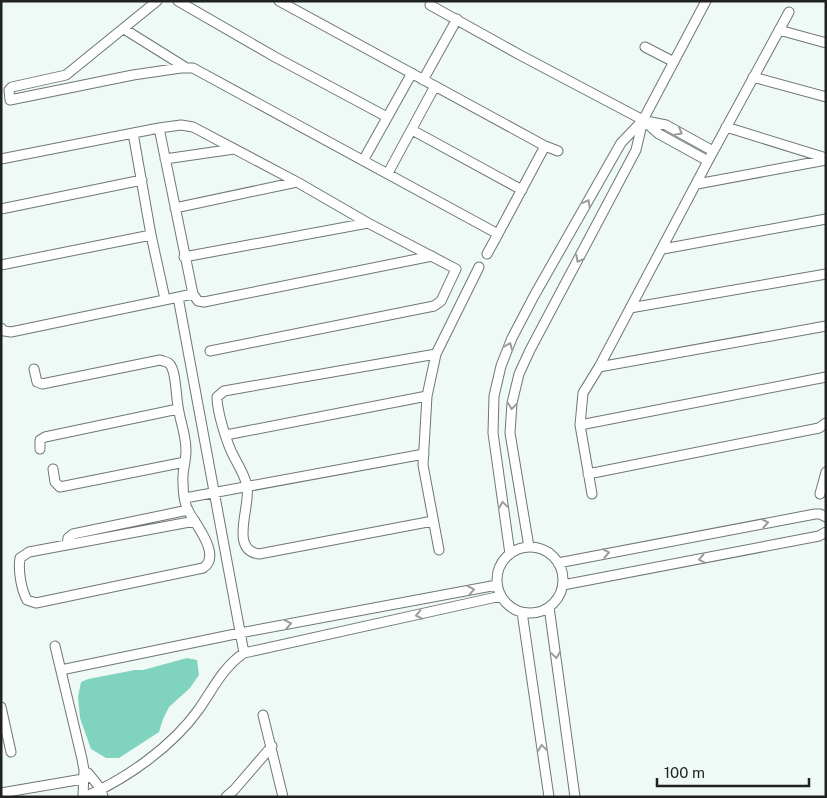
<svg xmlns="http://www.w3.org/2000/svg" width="827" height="798" font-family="'Public Sans',sans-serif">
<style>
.water{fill:#80d4bf}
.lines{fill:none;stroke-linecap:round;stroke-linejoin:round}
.minor-casing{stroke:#6e7774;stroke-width:11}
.minor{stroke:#fff;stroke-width:9}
.oneway{stroke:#9a9c9b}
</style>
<rect width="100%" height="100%" fill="#eff9f6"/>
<path class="water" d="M187,658L197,660L199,675L190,688L169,707L163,719L159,732L119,758H106L91,749L80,718L78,697L81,682L88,679L135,670H143Z"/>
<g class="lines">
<g class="minor-casing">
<path id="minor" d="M157,1L66,75L12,87L9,90L10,100L133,75L181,68H193L498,234L545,146L558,151
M178,1L275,57L387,117
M279,1L545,146
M430,5L520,55L643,120L659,134L708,161
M124,29L185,67
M779,30L826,43
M645,47L674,62
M753,77L826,97
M423,80L457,19
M646,121L666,125L713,151
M726,127L826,158
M159,128L193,294L198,301L204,302L432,256
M412,130L522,190
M133,133L151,235L165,299
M1,159L159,128L181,125L193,127L297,182L368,223L456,269L441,301L434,306L210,351
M165,159L234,149
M364,159L412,73
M388,173L435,86
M697,184L826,160
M175,208L297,182
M1,209L142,180
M663,249L826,219
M487,254L498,234
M184,257L368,223
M1,265L151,235
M178,297L244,653
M630,308L826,274
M1,328L4,331L11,332L193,294
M599,367L826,326
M34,369L37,382L42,384L160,360C166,362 170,362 172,368C176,377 176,395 178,406C180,422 186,434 186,451C186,461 182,472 183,482C183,491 184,504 189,512C196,525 222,556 203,568L36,603L27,600C21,589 18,570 20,558L29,552L195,521
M580,425L826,377
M226,435L427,396
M40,449V440L45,437L178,409
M53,469L55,482L60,487L185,462
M588,474L819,428L826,423
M592,494L580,425L583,393L599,367L708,161L789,12
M820,494L826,472
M185,498L424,454
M433,521L259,554C229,550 251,506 247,486C245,476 239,466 234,457C227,444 217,412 217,397L224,391L436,354
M67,545L68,538L73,534L188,510
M497 580a33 33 0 1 1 66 0a33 33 0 1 1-66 0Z
M529,547L510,433L512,403L519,374L530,350L636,150L643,120L706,1
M439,550L423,465L427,396L436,354L479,267
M510,554L493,433L494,396L501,366L512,338L534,296L621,143L643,120
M558,563L815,514H820L826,517
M563,585L819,536L826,532
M549,607L575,797
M522,612L549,797
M55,646L82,759L84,770L83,797
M61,670L240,633L497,585
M1,707L11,752
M263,715L283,797
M88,773L101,789L103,797
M1,793L83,779L90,776
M84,797C125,780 173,746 199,709C213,689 223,667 244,653L501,596
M226,797L234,790L272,746"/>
</g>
<use href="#minor" class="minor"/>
</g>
<defs><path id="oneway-chevron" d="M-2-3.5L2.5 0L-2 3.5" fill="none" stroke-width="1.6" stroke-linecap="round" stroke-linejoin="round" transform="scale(1.25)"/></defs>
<g class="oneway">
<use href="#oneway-chevron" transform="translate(679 132) rotate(29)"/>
<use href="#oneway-chevron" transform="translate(587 203) rotate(-61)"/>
<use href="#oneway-chevron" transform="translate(579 259) rotate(118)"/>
<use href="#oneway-chevron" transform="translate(509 346) rotate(-68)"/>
<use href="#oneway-chevron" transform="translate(512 406) rotate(97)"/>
<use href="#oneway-chevron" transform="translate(503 505) rotate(-98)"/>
<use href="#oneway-chevron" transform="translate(765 523) rotate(-11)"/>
<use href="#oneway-chevron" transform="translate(606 553) rotate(-11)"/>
<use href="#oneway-chevron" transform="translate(702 559) rotate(169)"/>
<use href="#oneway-chevron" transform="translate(471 590) rotate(-11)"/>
<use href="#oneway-chevron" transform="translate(419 615) rotate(168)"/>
<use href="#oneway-chevron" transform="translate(288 624) rotate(-11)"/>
<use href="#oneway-chevron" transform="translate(556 655) rotate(82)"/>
<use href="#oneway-chevron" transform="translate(542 748) rotate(-98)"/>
</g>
<rect width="827" height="798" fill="none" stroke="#1f2221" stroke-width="5"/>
<path d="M657 778v8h152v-8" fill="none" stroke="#1f2221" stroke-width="2.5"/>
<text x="664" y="778" font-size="15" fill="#1f2221" stroke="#eff9f6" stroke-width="4" paint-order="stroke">100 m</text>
</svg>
